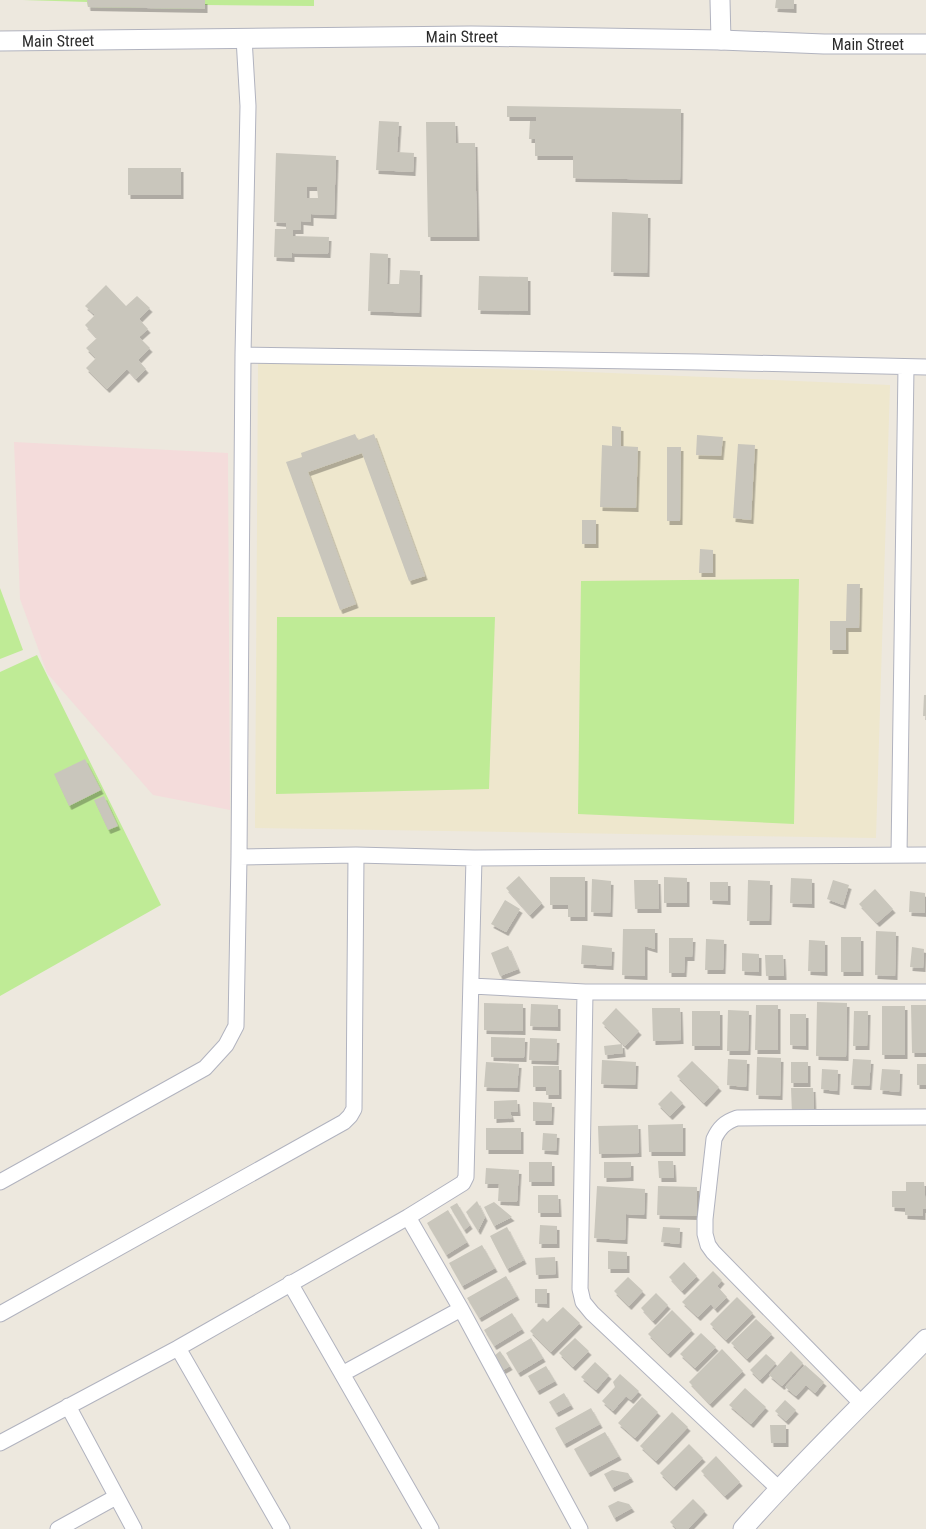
<svg xmlns="http://www.w3.org/2000/svg" width="926" height="1529" font-family="'Roboto Condensed',sans-serif">
<style>
.education{fill:#eee7cd}
.medical{fill:#f4dcdb}
.pitch{fill:#bfeb96}
.building{fill:#c9c6bc;fill-rule:evenodd;filter:url(#shadow)}
.lines{fill:none;stroke-linecap:round;stroke-linejoin:round}
.minor-casing{stroke:#b1b3bf;stroke-width:17}
.tertiary-casing{stroke:#b1b3bf;stroke-width:21}
.minor{stroke:#fff;stroke-width:15}
.tertiary{stroke:#fff;stroke-width:19}
.labels{text-anchor:middle;dominant-baseline:central;stroke-width:4.5;stroke-linejoin:round;paint-order:stroke}
.street-label{font-size:16px;fill:#2b2b2b;stroke:#fff}
</style>
<defs>
<filter id="shadow"><feDropShadow dx="2.5" dy="4" stdDeviation="0" flood-color="#0004"/></filter>
</defs>
<rect width="100%" height="100%" fill="#ede8de"/>
<path class="education" d="M258,363L565,371L890,385L876,838L255,828Z"/>
<path class="medical" d="M14,442L228,453L230,810L153,795L47,673L20,599Z"/>
<path class="pitch" d="M23,0H314V6L205,5V9L88,7L87,2Z
M799,579L794,824L578,814L581,581Z
M0,588L23,650L0,659Z
M277,617H495L489,789L276,794Z
M37,655L161,905L0,996V672Z"/>
<path class="building" d="M87,0H205V9L88,7Z
M776,0H794V9L775,8Z
M507,106L681,109L680,180L573,178V156H535V139H529L530,121H536V117H507Z
M379,121L399,122L397,152L414,153L413,172L376,170Z
M426,122H455L456,143H475L477,237H428Z
M276,153L336,156L334,215L311,214V222L301,221V230H293V236L329,237L328,254L292,253V258L274,257L275,229H286V223L274,222ZM307,187H317L318,198H307Z
M128,168H181V195H128Z
M612,212L648,214L647,273L611,272Z
M370,253L388,254L387,284H399L400,270L420,271L419,313L368,311Z
M479,276L528,277V311L478,310Z
M106,285L126,306L137,296L150,308L139,319L148,329L139,337L150,348L138,360L146,369L136,379L127,369L107,389L86,368L96,358L86,348L97,338L85,325L95,315L85,306Z
M612,426L621,427V446L638,447L636,508L600,507L602,445L612,446Z
M355,434L358,440L374,434L425,576L409,581L362,453L308,472L356,604L340,610L286,462L302,457L301,453Z
M697,435L723,437L721,456L696,455Z
M738,444L755,445L751,520L733,518Z
M667,447H681L680,521H667Z
M582,520H596V544H582Z
M700,549L713,550V573H699Z
M847,584H860L859,628H846V650H830V621H846Z
M924,695H926V716H923Z
M85,759L101,790L69,806L54,774Z
M104,796L118,826L108,830L94,800Z
M519,876L542,903L530,915L506,888Z
M550,877H585V917H568V905H550Z
M664,877L687,878V903H664Z
M791,878L812,879V904L790,903Z
M592,879L611,881L610,913L591,912Z
M634,880H658L659,909H635Z
M748,880L770,881L769,921H747Z
M833,880L849,885L843,905L827,899Z
M710,882H728V901L710,900Z
M875,889L893,909L877,923L859,904Z
M910,891L925,893V913L909,912Z
M505,900L520,909L506,932L491,924Z
M623,929H655V949L645,946V976L622,975Z
M876,931L896,932L895,976L875,975Z
M841,937H861V972H841Z
M669,938H693L692,957H685L684,973H669Z
M706,939L724,940L723,970H705Z
M809,940L825,941V972L808,971Z
M582,945L612,948L611,966L581,964Z
M508,946L518,969L500,976L491,953Z
M912,947L924,949L923,968L910,967Z
M742,953L759,954V972L742,971Z
M765,955H783L784,976H766Z
M817,1002L847,1003L846,1057L816,1056Z
M484,1003L523,1004V1031L484,1030Z
M531,1004L558,1005V1027L530,1026Z
M756,1005H778V1050H755Z
M911,1005H926V1053H912Z
M882,1006H905V1055H882Z
M616,1008L639,1031L625,1046L602,1023Z
M652,1008H680L681,1040L653,1041Z
M728,1010L749,1011L748,1051H727Z
M692,1011H720V1046H692Z
M854,1011H868L867,1046H853Z
M790,1014H806V1046L790,1045Z
M491,1037L525,1038L524,1058L491,1057Z
M530,1038L557,1039L556,1061L529,1060Z
M622,1044L623,1053L605,1055L604,1046Z
M757,1057L781,1058L780,1096L756,1095Z
M728,1059L747,1060L746,1087L727,1085Z
M853,1059L871,1060L869,1086L851,1085Z
M602,1060L636,1062L635,1085L601,1084Z
M692,1061L719,1087L704,1103L677,1076Z
M486,1062L519,1064L517,1088L484,1087Z
M791,1062H808V1083H791Z
M917,1064H926V1085H917Z
M533,1066H559V1095H546V1087H533Z
M822,1069L838,1070L837,1091L821,1089Z
M882,1069L900,1070L899,1092L880,1090Z
M791,1088H813L814,1113L792,1114Z
M671,1091L683,1103L670,1116L658,1104Z
M517,1100L518,1112H510L512,1118L494,1119V1101Z
M533,1102L552,1103L551,1121H533Z
M683,1124V1152H649L648,1125Z
M638,1125L639,1153L599,1154L598,1126Z
M486,1128H521V1150H486Z
M543,1133L557,1134L556,1151L542,1150Z
M658,1161H673L674,1178H659Z
M529,1162H552V1182H529Z
M604,1162H631V1177L604,1178Z
M486,1168L519,1170L517,1202L498,1201L499,1184H485Z
M906,1182H924L926,1209H923V1216L905,1215V1208L892,1207V1191H906Z
M597,1186L645,1189L644,1215L626,1214L625,1240L594,1238Z
M658,1186L697,1187V1216L657,1215Z
M538,1195H558L559,1213H538Z
M477,1201L485,1217L478,1231L466,1212Z
M494,1202L512,1217L494,1226L484,1207Z
M457,1203L470,1225L464,1230L450,1207Z
M448,1210L467,1242L446,1255L427,1223Z
M540,1225L557,1226V1244H539Z
M507,1227L524,1260L507,1269L490,1236Z
M663,1227L680,1228L679,1244L661,1242Z
M482,1245L495,1268L462,1286L449,1263Z
M608,1251L627,1252V1269H608Z
M555,1257L556,1274L536,1275L535,1258Z
M684,1262L697,1276L682,1291L669,1277Z
M713,1271L722,1280L717,1286L727,1297L715,1309L711,1304L698,1317L682,1302Z
M506,1276L517,1296L479,1318L467,1298Z
M628,1277L643,1291L629,1306L614,1291Z
M535,1289H547V1304L535,1303Z
M656,1293L668,1305L653,1321L641,1308Z
M737,1297L753,1313L726,1340L710,1324Z
M563,1307L580,1323L551,1352L530,1331L543,1318L547,1322Z
M672,1310L692,1330L668,1354L648,1334Z
M512,1313L522,1329L494,1346L484,1330Z
M756,1319L772,1334L747,1359L731,1343Z
M701,1333L716,1347L695,1368L680,1354Z
M531,1338L543,1358L518,1373L506,1353Z
M575,1338L589,1351L573,1367L559,1353Z
M722,1349L743,1371L710,1404L689,1382Z
M500,1351L510,1366L503,1370L494,1356Z
M791,1351L803,1363L782,1386L769,1375Z
M766,1354L776,1363L760,1380L750,1370Z
M595,1362L609,1375L596,1390L581,1377Z
M805,1365L824,1382L815,1393L806,1385L796,1396L785,1387Z
M546,1366L555,1381L537,1391L528,1376Z
M620,1374L639,1391L631,1400L626,1396L613,1411L602,1401L615,1387L613,1382Z
M745,1388L766,1407L751,1424L729,1405Z
M564,1393L571,1405L556,1413L549,1402Z
M642,1397L658,1412L635,1438L618,1423Z
M785,1400L796,1410L786,1421L775,1411Z
M591,1408L600,1424L564,1444L555,1428Z
M672,1412L688,1427L656,1461L640,1446Z
M770,1425H786V1443H771Z
M605,1432L619,1456L588,1473L574,1449Z
M689,1444L703,1458L674,1487L660,1473Z
M716,1456L740,1482L725,1496L701,1471Z
M612,1470L628,1473L631,1478L612,1488L604,1474Z
M693,1499L705,1511L688,1529H677L670,1522Z
M618,1501L629,1504L632,1508L614,1518L608,1506Z"/>
<g class="lines">
<g class="minor-casing">
<path id="minor" d="M243,355L700,362L926,367
M899,855L906,367
M239,857L356,855L474,858L926,855
M472,986L585,992H926
M585,992L580,1289L583,1302L592,1313L779,1489
M0,1182L205,1068L226,1045L236,1026L239,857L243,355L248,106L244,38
M408,1217L461,1309L580,1529
M290,1283L431,1529
M0,1314L344,1122L350,1116L354,1109L356,855
M178,1348L282,1529
M342,1374L461,1309
M863,1405L713,1252L708,1245L705,1234V1219L714,1139C719,1128 725,1122 737,1118L926,1117
M68,1406L134,1529
M0,1443L178,1348L408,1217L463,1183L466,1177L474,858
M58,1529L116,1497"/>
</g>
<g class="tertiary-casing">
<g id="tertiary">
<path d="M720,0L721,40"/>
<path id="s1" d="M0,41L471,36L721,40L824,44H926"/>
<path d="M743,1529C801,1463 865,1402 926,1339"/>
</g>
</g>
<use href="#minor" class="minor"/>
<use href="#tertiary" class="tertiary"/>
</g>
<g class="labels">
<g class="street-label">
<text stroke="none"><textPath href="#s1" startOffset="462">Main Street</textPath></text>
<text stroke="none"><textPath href="#s1" startOffset="58">Main Street</textPath></text>
<text stroke="none"><textPath href="#s1" startOffset="868">Main Street</textPath></text>
</g>
</g>
</svg>
